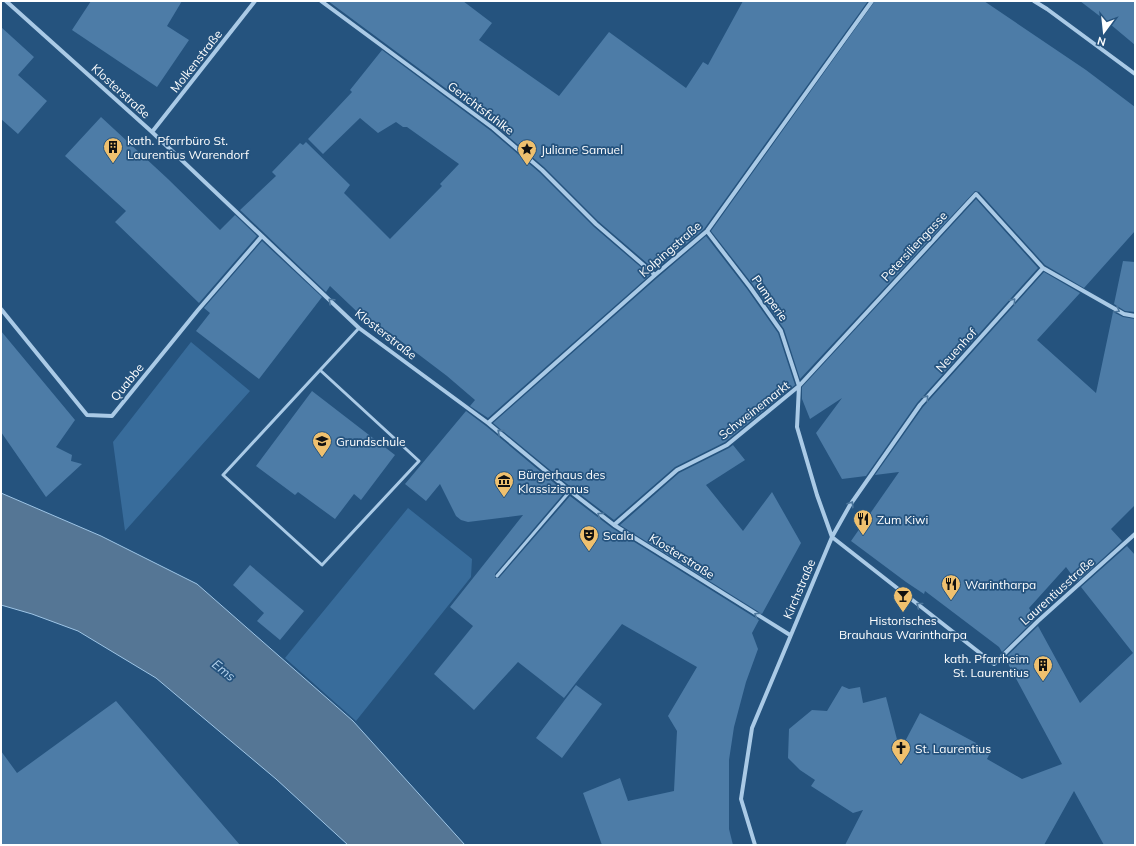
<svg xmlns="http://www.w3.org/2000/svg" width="1136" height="846" font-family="Mulish,sans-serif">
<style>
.green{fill:#386c9b}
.water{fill:#557695;stroke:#9ec5e6}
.building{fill:#4d7ca7}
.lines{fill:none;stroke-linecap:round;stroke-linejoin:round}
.lane{stroke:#aacae6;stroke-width:3}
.street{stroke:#aacae6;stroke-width:4}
.oneway{stroke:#4d779d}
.labels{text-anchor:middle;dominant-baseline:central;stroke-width:3.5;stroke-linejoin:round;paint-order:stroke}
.street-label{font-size:12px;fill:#fff;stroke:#25537e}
.poi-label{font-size:12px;fill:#fff;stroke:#25537e;text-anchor:start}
.water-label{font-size:13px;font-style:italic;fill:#b5d3ed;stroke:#25537e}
</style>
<rect width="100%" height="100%" fill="#25537e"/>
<path class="green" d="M191,342L250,391L125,531L113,442Z
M408,508L472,559L471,577L356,721L285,658Z"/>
<path class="water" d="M1,493L101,536L197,584L353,721L465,845H348L276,779L156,678L78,631L32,614L1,605Z"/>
<path class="building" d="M91,1H182L167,26L189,40L157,87L72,30Z
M328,1H463L492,23L479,40L559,96L609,32L686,88L703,62L708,65L743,1H868L704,229L655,270L598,221L544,167L495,125Z
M875,1H984L1086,70L1135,107V231L1084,288L1045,265L979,192L975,191L800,379L784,329L753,285L711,231Z
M1080,1H1135V45L1110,24Z
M1,27L34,57L18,75L47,101L18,134L1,119Z
M382,50L491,131L540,173L594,227L650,275L488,418L470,406L475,400L447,376L389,332L385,336L371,325L330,286L326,292L240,210L276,176L272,172L300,143L303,145L306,142L350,185L344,193L390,239L442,186L440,184L459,164L407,127H403L396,122L378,133L360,118L323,154L308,139L352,92L350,90Z
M101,117L168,179L220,230L235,215L257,236L199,303L115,222L126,211L65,156Z
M976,199L1038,268L917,403L866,476L842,479L816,433L842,398L810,419L802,399V387Z
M706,236L747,289L778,333L795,385L725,442L675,467L614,520L572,488L493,423L657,278Z
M262,241L322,297L259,379L196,331L210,313L204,308Z
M1123,261L1135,262V312L1125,311L1114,304Z
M1044,272L1080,293L1037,340L1096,393L1113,312L1123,317L1135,319V505L1111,529L1122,541L1077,582L1066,567L1029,608L1035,619L1002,652L999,647L925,591L924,594L906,582L851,541L899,472L875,475L923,407Z
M1,331L75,420L56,447L72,455L71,461L82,464L46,497L1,432Z
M312,391L395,455L361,500L354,494L335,519L298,492L295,495L256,466Z
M466,411L486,426L565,492L495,574V578H499L570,496L612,528L759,620L752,633L758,649L746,682L734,727L729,760V829L733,845H602L583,793L620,778L628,801L674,791L677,731L668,716L697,667L622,624L564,698L518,662L474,710L434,674L473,626L450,607L523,515L468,522L461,520L456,516L440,484L426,501L405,484Z
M733,445L745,460L706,485L743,531L772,492L801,543L762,614L620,525L679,473L729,448Z
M1127,546L1135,555V845H1104L1074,791L1044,845H845L863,810L853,813L811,786L815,780L800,770L788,758L789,729L812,710L827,711L842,686L849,689L860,687L863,703L886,697L900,751L920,713L991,751L987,759L1022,779L1062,764L1005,658L1038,626L1080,703L1133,653L1081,587Z
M250,565L304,611L280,640L257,621L264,613L233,585Z
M576,685L602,704L562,758L536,738Z
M116,701L240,845H1V751L17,773Z"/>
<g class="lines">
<path class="lane" d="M320,370L419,461L322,565L223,475L359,328
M497,576L570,491"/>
<path class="street" d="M6,1L152,132L359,328L488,423L570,491L614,525L790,635
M321,1L493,128L542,170L596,224L655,275
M1034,1L1047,9L1135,74
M152,132L255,1
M707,231L750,287L781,331L799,386L976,194L1043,268
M1,309L87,415L112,416L198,310L262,236
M488,423L655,275L707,231L872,1
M614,525L677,470L727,445L799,386L797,427L817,495L832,537
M832,537L994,664L1038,621L1135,534
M755,845L741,799L752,728L832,537L850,505L920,405L1043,268L1124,314L1135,316"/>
</g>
<defs><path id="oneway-chevron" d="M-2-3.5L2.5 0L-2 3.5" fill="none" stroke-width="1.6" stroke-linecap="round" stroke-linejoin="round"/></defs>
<g class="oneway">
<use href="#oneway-chevron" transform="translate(331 301) rotate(-137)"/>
<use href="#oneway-chevron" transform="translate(1013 301) rotate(-48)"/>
<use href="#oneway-chevron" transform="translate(1117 310) rotate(30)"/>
<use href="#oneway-chevron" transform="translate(926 398) rotate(-48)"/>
<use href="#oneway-chevron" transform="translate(500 432) rotate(-140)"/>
<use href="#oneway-chevron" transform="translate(851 504) rotate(-57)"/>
<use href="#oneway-chevron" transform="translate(600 515) rotate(-143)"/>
<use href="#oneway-chevron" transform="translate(919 605) rotate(-142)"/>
<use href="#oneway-chevron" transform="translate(757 615) rotate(-148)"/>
</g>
<defs>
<g id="building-pin" transform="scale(1)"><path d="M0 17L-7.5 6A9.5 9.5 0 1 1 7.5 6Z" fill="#efc06e" stroke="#25537e"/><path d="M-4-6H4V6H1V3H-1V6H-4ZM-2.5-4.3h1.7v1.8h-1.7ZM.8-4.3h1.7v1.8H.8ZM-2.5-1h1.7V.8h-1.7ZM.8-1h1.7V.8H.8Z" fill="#111"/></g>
<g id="sight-pin" transform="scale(1)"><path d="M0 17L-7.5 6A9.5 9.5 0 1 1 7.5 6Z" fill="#efc06e" stroke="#25537e"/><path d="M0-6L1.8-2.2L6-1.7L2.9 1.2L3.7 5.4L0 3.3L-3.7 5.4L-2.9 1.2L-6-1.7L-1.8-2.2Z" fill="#111"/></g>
<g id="school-pin" transform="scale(1)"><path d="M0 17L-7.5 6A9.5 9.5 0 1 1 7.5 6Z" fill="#efc06e" stroke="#25537e"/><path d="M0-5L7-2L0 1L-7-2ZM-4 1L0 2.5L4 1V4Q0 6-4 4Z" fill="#111"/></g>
<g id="museum-pin" transform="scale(1)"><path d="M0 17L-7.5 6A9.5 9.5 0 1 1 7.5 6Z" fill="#efc06e" stroke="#25537e"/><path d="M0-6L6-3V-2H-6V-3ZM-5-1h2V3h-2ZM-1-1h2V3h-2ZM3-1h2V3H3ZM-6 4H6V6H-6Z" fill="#111"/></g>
<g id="restaurant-pin" transform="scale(1)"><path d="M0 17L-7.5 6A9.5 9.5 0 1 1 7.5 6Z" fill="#efc06e" stroke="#25537e"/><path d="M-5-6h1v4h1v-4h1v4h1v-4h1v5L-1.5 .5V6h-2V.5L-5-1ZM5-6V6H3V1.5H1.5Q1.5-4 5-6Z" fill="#111"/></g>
<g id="theatre-pin" transform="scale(1)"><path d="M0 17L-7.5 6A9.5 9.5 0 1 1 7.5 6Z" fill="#efc06e" stroke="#25537e"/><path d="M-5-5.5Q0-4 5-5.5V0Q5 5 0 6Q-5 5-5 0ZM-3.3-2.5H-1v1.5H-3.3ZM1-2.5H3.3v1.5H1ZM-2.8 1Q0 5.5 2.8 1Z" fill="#111"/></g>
<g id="bar-pin" transform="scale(1)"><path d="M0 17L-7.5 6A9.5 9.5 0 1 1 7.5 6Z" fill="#efc06e" stroke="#25537e"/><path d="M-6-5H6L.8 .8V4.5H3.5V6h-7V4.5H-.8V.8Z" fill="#111"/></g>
<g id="church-pin" transform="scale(1)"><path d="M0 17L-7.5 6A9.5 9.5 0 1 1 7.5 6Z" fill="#efc06e" stroke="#25537e"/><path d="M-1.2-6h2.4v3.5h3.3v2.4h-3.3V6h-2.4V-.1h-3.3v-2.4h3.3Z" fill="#111"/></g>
</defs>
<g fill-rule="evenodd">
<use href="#building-pin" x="113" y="147"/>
<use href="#sight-pin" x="527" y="149"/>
<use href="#school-pin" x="322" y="441"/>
<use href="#museum-pin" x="504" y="481"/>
<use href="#restaurant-pin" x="863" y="519"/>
<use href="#theatre-pin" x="589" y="535"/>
<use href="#restaurant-pin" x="951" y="584"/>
<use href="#bar-pin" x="903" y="596"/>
<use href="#building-pin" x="1043" y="665"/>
<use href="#church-pin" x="901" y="748"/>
</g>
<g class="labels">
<g class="street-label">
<text transform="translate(196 61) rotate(-52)">Molkenstraße</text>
<text transform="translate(121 91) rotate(42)">Klosterstraße</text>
<text transform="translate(481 108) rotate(37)">Gerichtsfuhlke</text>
<text transform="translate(914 246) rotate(-47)">Petersiliengasse</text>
<text transform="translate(670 249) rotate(-41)">Kolpingstraße</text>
<text transform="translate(770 298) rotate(55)">Pumperie</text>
<text transform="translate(386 334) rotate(38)">Klosterstraße</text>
<text transform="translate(956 350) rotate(-48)">Neuenhof</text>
<text transform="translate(127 382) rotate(-51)">Quabbe</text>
<text transform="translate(754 410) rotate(-38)">Schweinemarkt</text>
<text transform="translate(682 556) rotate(32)">Klosterstraße</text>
<text transform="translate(799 589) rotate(-67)">Kirchstraße</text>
<text transform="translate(1057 591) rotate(-42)">Laurentiusstraße</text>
</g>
<g class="poi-label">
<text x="127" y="140">kath. Pfarrbüro St.<tspan x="127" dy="14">Laurentius Warendorf</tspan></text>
<text x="541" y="149">Juliane Samuel</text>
<text x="336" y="441">Grundschule</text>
<text x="518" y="474">Bürgerhaus des<tspan x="518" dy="14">Klassizismus</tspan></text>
<text x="877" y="519">Zum Kiwi</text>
<text x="603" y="535">Scala</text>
<text x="965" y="584">Warintharpa</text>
<text x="903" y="620" text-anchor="middle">Historisches<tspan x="903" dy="14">Brauhaus Warintharpa</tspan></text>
<text x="1029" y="658" text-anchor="end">kath. Pfarrheim<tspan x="1029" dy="14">St. Laurentius</tspan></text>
<text x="915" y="748">St. Laurentius</text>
</g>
<g class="water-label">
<text transform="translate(224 670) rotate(39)">Ems</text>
</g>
</g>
<rect width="1136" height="846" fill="none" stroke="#ffffff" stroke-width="4"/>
<g transform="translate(1104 32) rotate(195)" stroke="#25537e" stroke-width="3" paint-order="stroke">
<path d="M0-3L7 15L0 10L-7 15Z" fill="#ffffff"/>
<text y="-6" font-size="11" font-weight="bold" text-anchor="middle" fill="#ffffff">N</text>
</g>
</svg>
